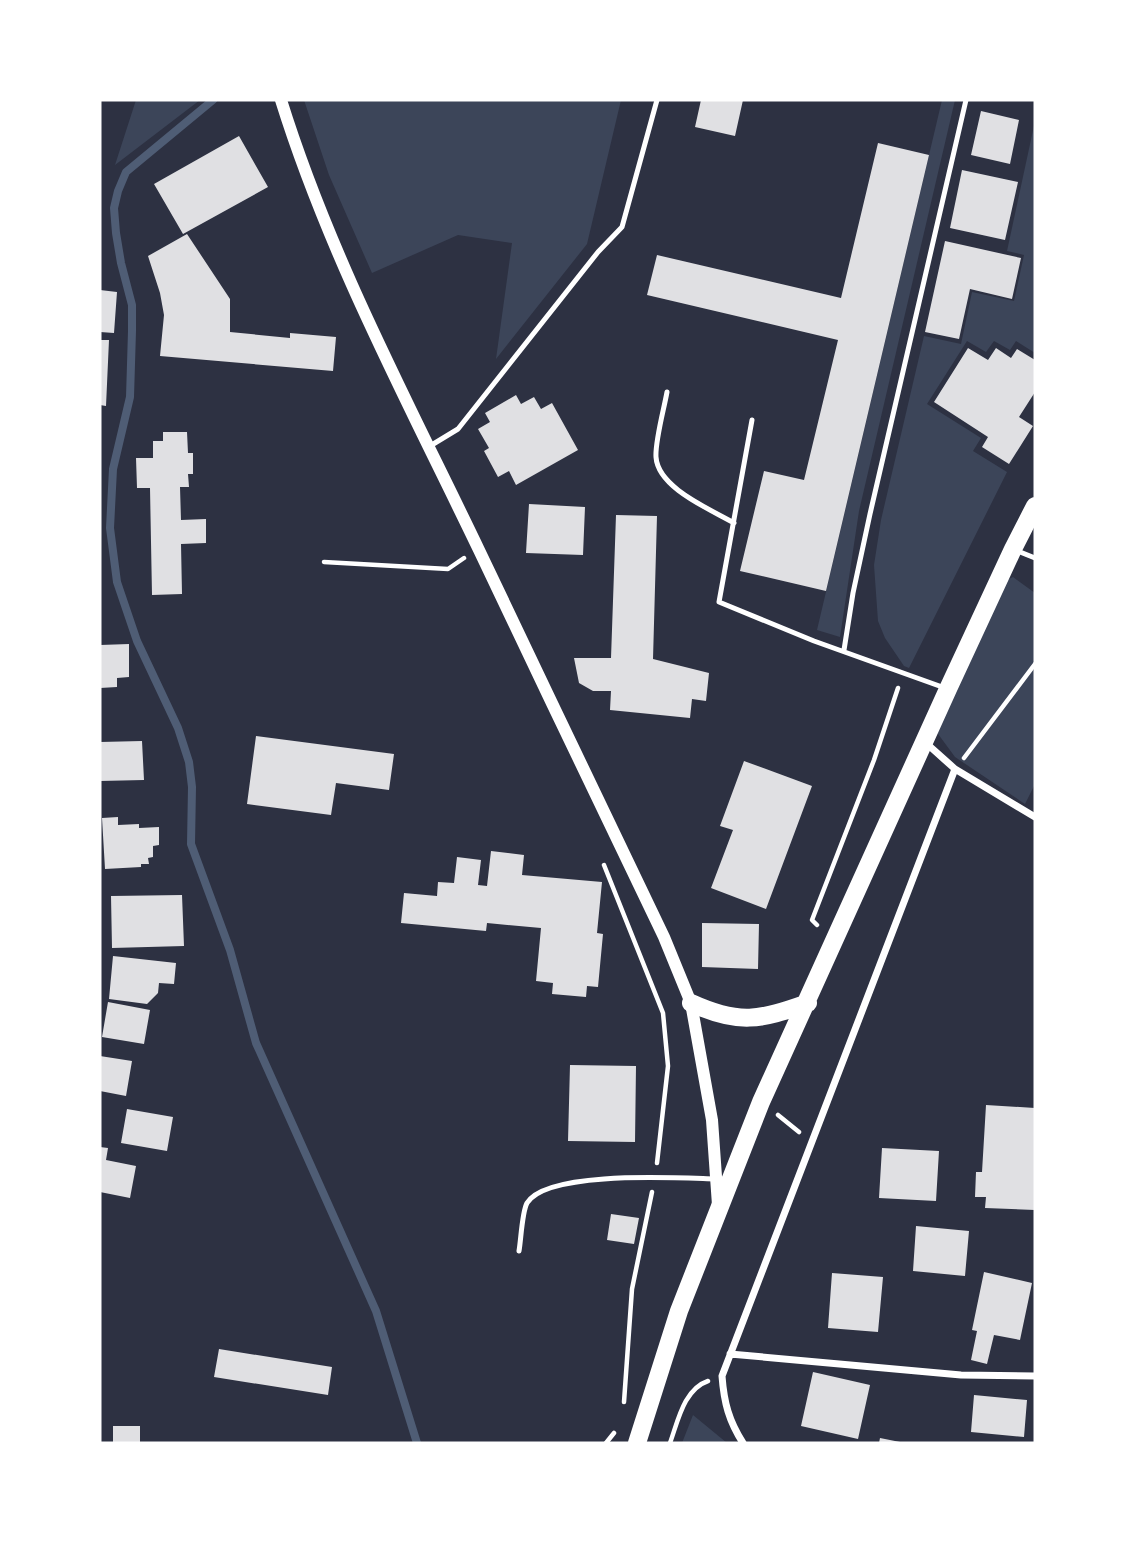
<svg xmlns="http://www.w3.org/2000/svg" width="1135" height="1543" font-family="Raleway,sans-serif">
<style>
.green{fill:#3c4559}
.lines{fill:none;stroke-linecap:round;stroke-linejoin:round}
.stream{stroke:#4f5d75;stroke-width:8}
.building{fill:#e0e0e3}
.path{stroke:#fff;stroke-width:4.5}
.service{stroke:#fff;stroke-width:5}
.minor{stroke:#fff;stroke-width:7}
.tertiary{stroke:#fff;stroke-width:12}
.primary{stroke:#fff;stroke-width:18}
</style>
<rect width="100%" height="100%" fill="#2d3142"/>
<path class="green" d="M136,100H200L115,165Z
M304,100H621L587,244L496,359L512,243L458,235L372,273L329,175Z
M942,100H955L859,511L840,637L817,630Z
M1035,121V353L1016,341L1010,350L994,341L986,352L967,341L927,404L981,438L973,451L1007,472L909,668L904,666L885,638L878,621L874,565L881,520L924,336L961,344L972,292L1014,301L1024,255L1007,251Z
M1013,577L1035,593V784L1025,804L955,757L930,723L996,585Z
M693,1415L727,1443H682Z"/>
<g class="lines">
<path class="stream" d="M213,100L126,172L118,191L114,208L116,233L121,263L132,305V331L130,397L113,469L110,528L117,582L137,641L178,728L189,762L192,787L191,844L230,950L256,1043L376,1311L417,1443"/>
</g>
<path class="building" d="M701,100H743L735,136L695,127Z
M981,111L1019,120L1010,164L971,155Z
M239,136L268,187L183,234L154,184Z
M878,143L929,155L826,591L740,571L764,471L804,480L838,340L647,295L657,255L841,298Z
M962,170L1018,182L1005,240L950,228Z
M187,234L230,299V332L290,338V333L336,337L333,371L160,356L164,315L160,293L148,256Z
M945,241L1021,258L1012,299L970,289L959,339L925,332Z
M100,290L117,292L114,333L100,332Z
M100,340H109L106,406L100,405Z
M968,348L988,360L996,348L1011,358L1017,349L1035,360V392L1019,417L1033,426L1009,464L982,447L988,437L934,402Z
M516,395L521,404L534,397L541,409L552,403L578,450L516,485L509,471L498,477L484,451L489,448L478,429L490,422L485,413Z
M163,432H187L188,453H193V474H188L189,487H180L181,520L206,519V543L181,544L182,594L152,595L150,488H137L136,458H153V441H163Z
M529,504L585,507L583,555L526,553Z
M616,515L657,516L653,659L709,673L706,701L692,699L690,718L610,710L611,691H593L579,683L574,658H611Z
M129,644V677L117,678V687L100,688V645Z
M256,736L394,754L389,790L336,783L331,815L247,804Z
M142,741L144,780L100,781V742Z
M744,761L812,786L766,909L711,888L733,830L720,826Z
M118,817V825L139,824V828L159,827V845L153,846V857L148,858L149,864H141V867L105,869L102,818Z
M491,851L524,855L522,875L602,882L597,933L603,934L598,987L587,986L586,997L552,994L553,983L536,981L541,928L487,923L486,931L401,923L404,893L437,896L438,882L454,883L457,857L481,860L478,885L487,886Z
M182,895L184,946L112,948L111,896Z
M702,923L759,924L758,969L702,967Z
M113,956L176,963L174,984L159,983L158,993L147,1004L109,999Z
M108,1002L150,1010L144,1044L102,1037Z
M100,1056L132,1061L126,1096L100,1091Z
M570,1065L636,1066L635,1142L568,1141Z
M986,1105L1035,1108V1210L985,1208L986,1197H975L976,1172H982Z
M127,1109L173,1117L167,1151L121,1143Z
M100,1147L108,1148L106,1160L136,1166L130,1198L100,1192Z
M882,1148L939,1151L936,1201L879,1198Z
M611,1214L639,1218L634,1244L607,1240Z
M916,1226L969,1231L965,1276L913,1271Z
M984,1272L1032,1283L1020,1340L994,1335L987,1364L971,1360L977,1331L972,1330Z
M832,1273L883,1277L878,1332L828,1328Z
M219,1349L332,1367L328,1395L214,1377Z
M813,1372L870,1385L858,1439L801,1426Z
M974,1395L1027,1400L1024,1437L971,1432Z
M113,1426H140V1443H113Z
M880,1438L900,1442V1443H879Z"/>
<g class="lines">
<path class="path" d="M324,562L448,569L464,558
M964,758L1035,664
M604,865L663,1013L668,1066L657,1163
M817,925L812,920L874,760L898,688
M778,1115L799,1132
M624,1402L632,1289L652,1192
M606,1443L614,1433
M670,1443C678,1421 684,1389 708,1381"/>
<path class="service" d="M667,392C664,409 655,441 656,457C658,488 710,509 734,523
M752,420L719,602L814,641L945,688
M430,446L458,429L598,252L622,227L657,100
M1015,550L1035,558
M844,650L853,593L870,514L966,100
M519,1251C521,1240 522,1212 527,1203C547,1170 678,1178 715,1179"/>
<path class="minor" d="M926,743L955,769L1035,817
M730,1354L961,1375L1035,1376
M743,1443C729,1421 724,1403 722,1376L955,769"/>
<path class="tertiary" d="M281,100C330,257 408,402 479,550C541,679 601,808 664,937L691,1003L712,1120L718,1205"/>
<path class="primary" d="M691,1003C739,1025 760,1020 808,1003
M637,1443L679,1311L761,1102L948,689L1013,549L1035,506"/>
</g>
<rect width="1135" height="1543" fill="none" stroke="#ffffff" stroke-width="203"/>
</svg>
